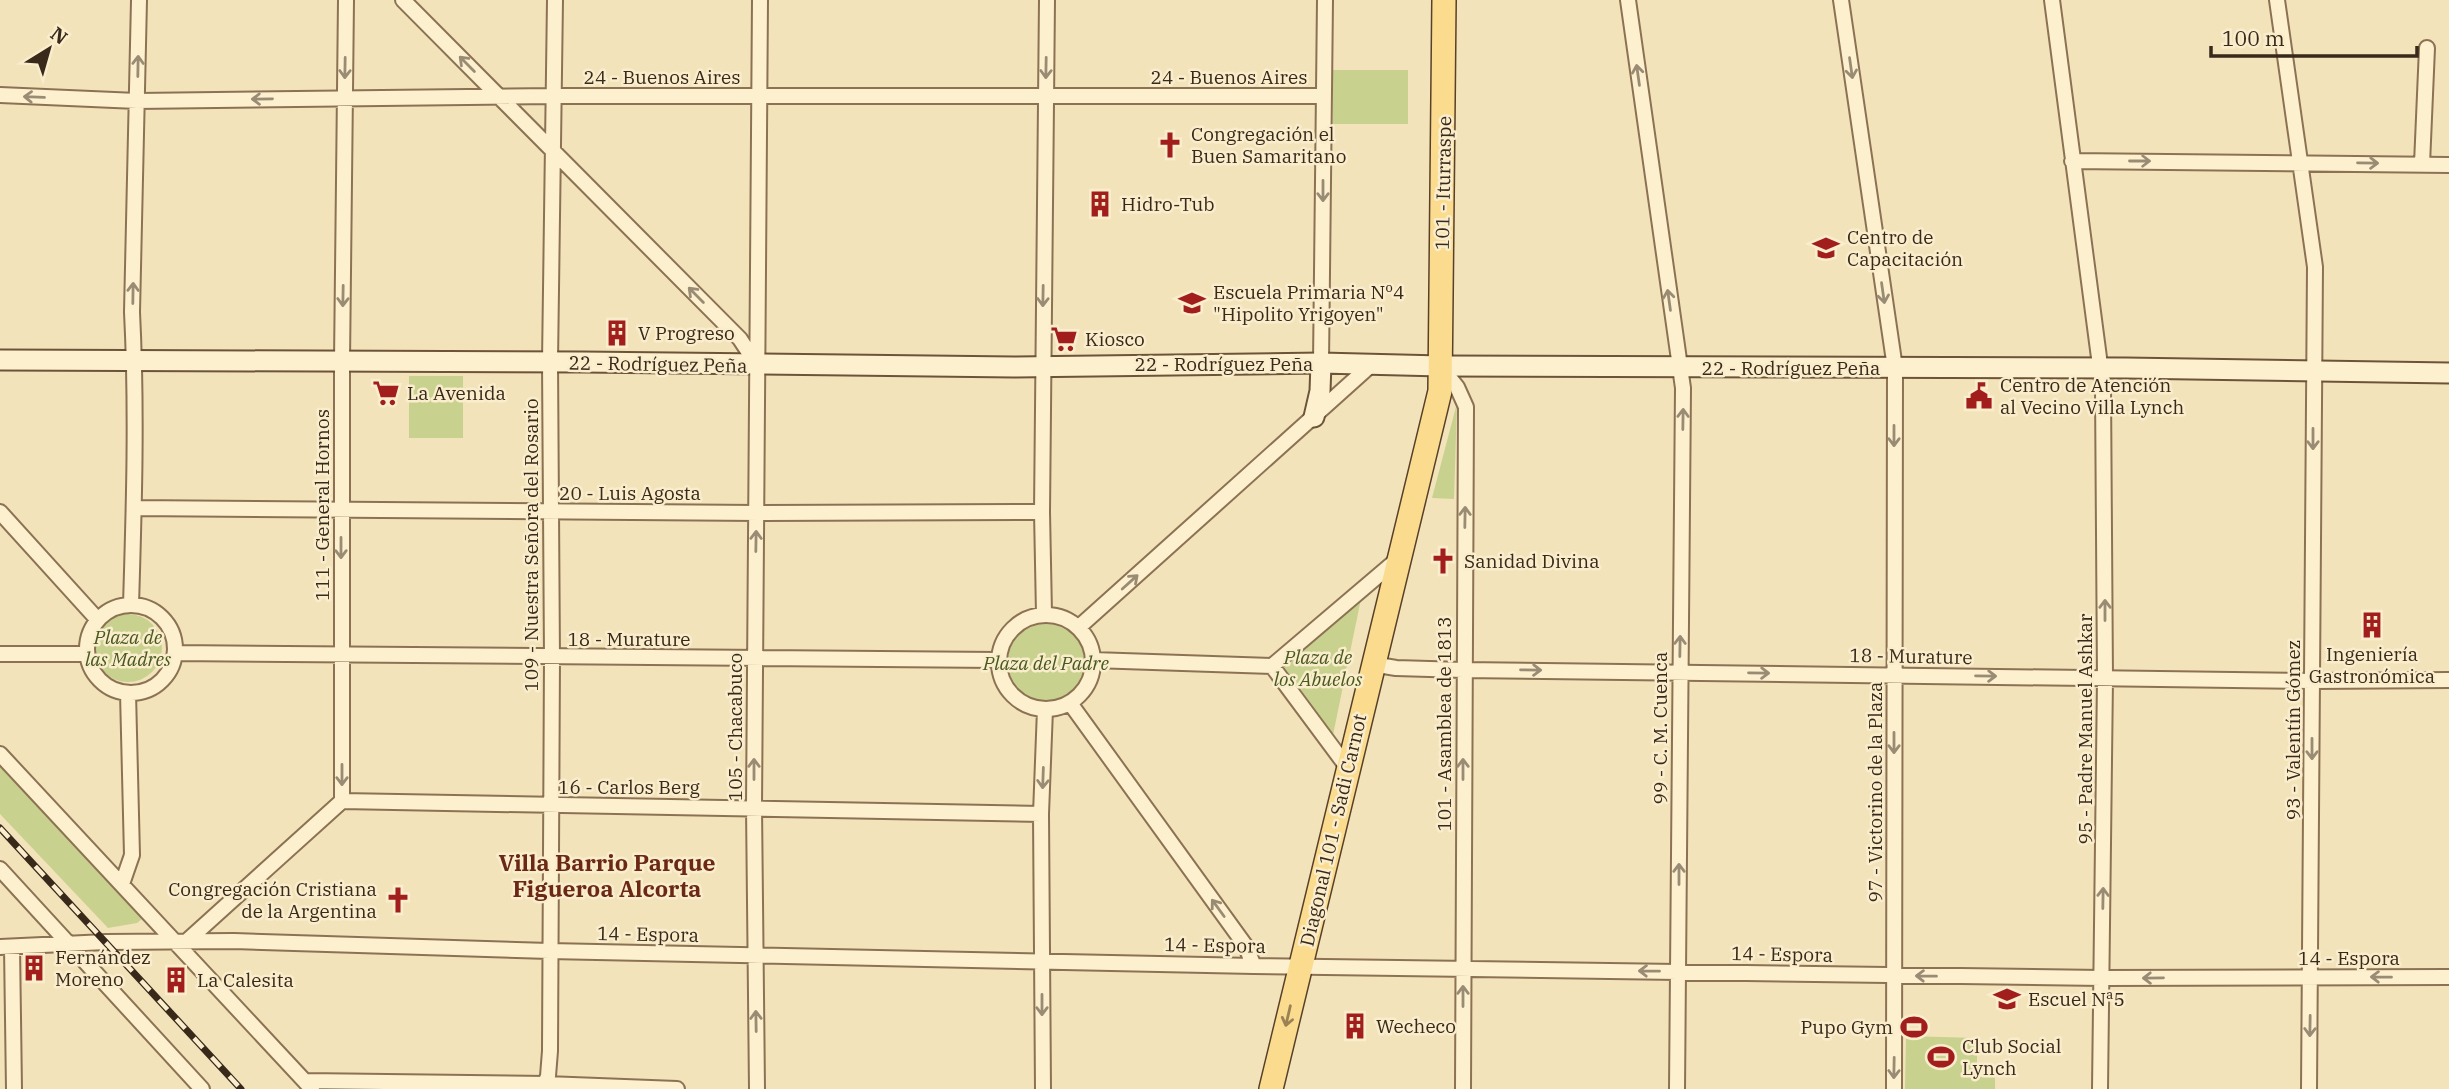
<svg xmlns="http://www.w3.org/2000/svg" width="2449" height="1089" font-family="'IBM Plex Serif',serif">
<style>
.green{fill:#c9d18f}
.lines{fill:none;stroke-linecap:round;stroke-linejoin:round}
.street-casing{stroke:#8c7253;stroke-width:18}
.secondary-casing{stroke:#6d5337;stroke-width:23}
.primary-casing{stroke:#584029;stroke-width:26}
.street{stroke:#fcf0cf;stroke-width:14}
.secondary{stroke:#fcf0cf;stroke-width:19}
.primary{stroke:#fbdb8e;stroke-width:23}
.rail-casing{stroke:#39291a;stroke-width:7}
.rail{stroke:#f9edcc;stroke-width:4.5;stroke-dasharray:13;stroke-linecap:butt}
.oneway{stroke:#9a8c74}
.oneway2{stroke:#9a8254}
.labels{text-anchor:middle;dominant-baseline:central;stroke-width:5;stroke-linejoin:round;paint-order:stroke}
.street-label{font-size:19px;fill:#39291a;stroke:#f9edcc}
.poi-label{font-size:19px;fill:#39291a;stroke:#f9edcc;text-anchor:start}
.park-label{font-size:19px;font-style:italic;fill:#48581e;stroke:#f9edcc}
.quarter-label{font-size:23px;font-weight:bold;fill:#6a2815;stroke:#f9edcc}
</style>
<rect width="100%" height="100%" fill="#f2e3bb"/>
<path class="green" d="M1333,70H1408V124H1333Z
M409,376H463V438H409Z
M1457,403L1454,499L1432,498Z
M1362,594L1333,735L1281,664Z
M94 648a34 34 0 1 1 68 0a34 34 0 1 1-68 0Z
M1007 663a39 39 0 1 1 78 0a39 39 0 1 1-78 0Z
M0,766L142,919L137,923L108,928L0,814Z
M1906,1036L1977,1038V1077H1995V1089H1905Z"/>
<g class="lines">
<g class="street-casing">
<path id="street" d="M403,0L740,339L757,365
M1628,0L1683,388L1677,1089
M1841,0L1895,368L1894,1089
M2052,0L2103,388L2105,679L2100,1089
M2277,0L2315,267L2309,1089
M0,95L137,101L554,96H1323
M2072,161L2449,165
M2422,164L2427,48
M1321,363L1325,0
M1441,367L1457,387L1466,407L1463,1089
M134,508L757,513L1042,512
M0,512L97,619
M131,605C134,507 137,410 132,312L139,0
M87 649a44 44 0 1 1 88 0a44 44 0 1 1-88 0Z
M1044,614L1042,512L1047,0
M999 662a47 47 0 1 1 94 0a47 47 0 1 1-94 0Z
M1079,627L1372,364
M175,653L998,660
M0,654H87
M1093,660L1272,666L1399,558
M1372,664L1396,668L1463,670L2313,681L2449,680
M1272,666L1347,767
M1070,703L1245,945L1254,966
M0,754L312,1089
M342,801L1041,814
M0,869L202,1089
M122,884L132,855L128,693
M187,941L342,801V362L346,0
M0,947L106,942L234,941L549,951L1254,966L2102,978L2449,977
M12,947L14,1089
M305,1081L546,1084L677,1089
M543,1089L548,1076L550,1051L552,658L550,362L555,0
M757,1089L754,807L760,0
M1043,1089L1041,814L1045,709"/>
</g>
<g class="secondary-casing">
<path id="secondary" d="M0,360L582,362L1014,367L1321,363L1441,366L2126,368L2449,373
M1314,417L1320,391L1321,363"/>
</g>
<g class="primary-casing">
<path id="primary" d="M1271,1089L1440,391L1444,0"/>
</g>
<use href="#street" class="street"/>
<use href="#secondary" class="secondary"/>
<use href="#primary" class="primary"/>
<g class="rail-casing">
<path id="rail" d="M0,828L241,1089"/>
</g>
<use href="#rail" class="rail"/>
</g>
<defs><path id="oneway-shaft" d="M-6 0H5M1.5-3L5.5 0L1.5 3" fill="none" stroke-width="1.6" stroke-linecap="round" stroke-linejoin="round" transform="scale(1.75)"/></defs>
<g class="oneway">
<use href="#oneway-shaft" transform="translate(467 64) rotate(-135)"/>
<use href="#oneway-shaft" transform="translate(138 66) rotate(-89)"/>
<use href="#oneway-shaft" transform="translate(345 68) rotate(91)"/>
<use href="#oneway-shaft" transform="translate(1046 68) rotate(91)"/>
<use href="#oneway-shaft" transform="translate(1851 68) rotate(82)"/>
<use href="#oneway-shaft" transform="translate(1638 75) rotate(-98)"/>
<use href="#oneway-shaft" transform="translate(34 97) rotate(-178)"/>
<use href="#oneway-shaft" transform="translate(262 99) rotate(179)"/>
<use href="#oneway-shaft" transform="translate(2140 161)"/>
<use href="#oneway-shaft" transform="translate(2368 163) rotate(1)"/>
<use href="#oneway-shaft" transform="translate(1323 191) rotate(90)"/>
<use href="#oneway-shaft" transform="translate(133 293) rotate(-89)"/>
<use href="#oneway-shaft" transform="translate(1883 293) rotate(82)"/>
<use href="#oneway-shaft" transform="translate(696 295) rotate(-135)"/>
<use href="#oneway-shaft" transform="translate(343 296) rotate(91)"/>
<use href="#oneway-shaft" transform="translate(1043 296) rotate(91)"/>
<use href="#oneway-shaft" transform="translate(1669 300) rotate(-98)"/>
<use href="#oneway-shaft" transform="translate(1683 419) rotate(-89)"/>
<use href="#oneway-shaft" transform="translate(1894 436) rotate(90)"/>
<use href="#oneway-shaft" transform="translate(2313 439) rotate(90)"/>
<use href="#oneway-shaft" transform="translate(1465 517) rotate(-89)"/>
<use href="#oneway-shaft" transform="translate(756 541) rotate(-89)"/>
<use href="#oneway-shaft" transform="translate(341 548) rotate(90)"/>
<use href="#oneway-shaft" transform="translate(1130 582) rotate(-42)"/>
<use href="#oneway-shaft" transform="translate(2105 610) rotate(-90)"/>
<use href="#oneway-shaft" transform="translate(1680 646) rotate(-89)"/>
<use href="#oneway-shaft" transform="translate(1531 670) rotate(1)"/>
<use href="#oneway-shaft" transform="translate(1759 673) rotate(1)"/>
<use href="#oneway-shaft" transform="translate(1986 676) rotate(1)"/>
<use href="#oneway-shaft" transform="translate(1894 743) rotate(90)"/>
<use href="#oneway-shaft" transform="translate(2312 749) rotate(90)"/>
<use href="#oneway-shaft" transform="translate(754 769) rotate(-90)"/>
<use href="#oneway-shaft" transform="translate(1463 769) rotate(-90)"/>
<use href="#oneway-shaft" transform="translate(342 775) rotate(90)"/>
<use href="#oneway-shaft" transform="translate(1043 778) rotate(92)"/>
<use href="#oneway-shaft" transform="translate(1679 874) rotate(-90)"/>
<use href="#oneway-shaft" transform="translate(2103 898) rotate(-89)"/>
<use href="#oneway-shaft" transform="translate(1218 908) rotate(-126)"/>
<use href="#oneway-shaft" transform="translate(1649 971) rotate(-179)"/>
<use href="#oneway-shaft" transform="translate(1926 976) rotate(-179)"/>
<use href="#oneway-shaft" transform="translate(2381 977) rotate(-179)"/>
<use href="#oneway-shaft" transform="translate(2153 978) rotate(179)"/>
<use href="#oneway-shaft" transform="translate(1463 996) rotate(-90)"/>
<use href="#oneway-shaft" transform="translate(1042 1005) rotate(90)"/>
<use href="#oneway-shaft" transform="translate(756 1021) rotate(-91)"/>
<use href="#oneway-shaft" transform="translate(2310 1026) rotate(91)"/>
<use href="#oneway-shaft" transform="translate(1894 1068) rotate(91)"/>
</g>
<use class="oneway2" href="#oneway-shaft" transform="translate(1288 1016) rotate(103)"/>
<defs>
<g id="church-bare" transform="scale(2.1)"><path d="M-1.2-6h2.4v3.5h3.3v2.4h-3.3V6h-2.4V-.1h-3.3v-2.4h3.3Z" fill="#a11e1d" stroke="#f9edcc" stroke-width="2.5" paint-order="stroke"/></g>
<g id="building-bare" transform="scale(2.1)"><path d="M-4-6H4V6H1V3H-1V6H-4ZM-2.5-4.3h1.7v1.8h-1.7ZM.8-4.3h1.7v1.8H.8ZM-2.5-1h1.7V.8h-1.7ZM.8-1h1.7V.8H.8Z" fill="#a11e1d" stroke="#f9edcc" stroke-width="2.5" paint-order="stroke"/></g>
<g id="university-bare" transform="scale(2.1)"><path d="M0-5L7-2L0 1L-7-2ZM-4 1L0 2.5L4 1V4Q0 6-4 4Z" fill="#a11e1d" stroke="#f9edcc" stroke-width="2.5" paint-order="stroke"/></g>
<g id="school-bare" transform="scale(2.1)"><path d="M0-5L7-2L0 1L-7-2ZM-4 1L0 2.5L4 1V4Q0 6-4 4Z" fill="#a11e1d" stroke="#f9edcc" stroke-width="2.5" paint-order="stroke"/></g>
<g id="supermarket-bare" transform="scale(2.1)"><path d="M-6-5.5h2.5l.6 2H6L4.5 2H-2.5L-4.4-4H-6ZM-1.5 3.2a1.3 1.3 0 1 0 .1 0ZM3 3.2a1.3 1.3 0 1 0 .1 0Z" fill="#a11e1d" stroke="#f9edcc" stroke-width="2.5" paint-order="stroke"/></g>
<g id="civic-bare" transform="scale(2.1)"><path d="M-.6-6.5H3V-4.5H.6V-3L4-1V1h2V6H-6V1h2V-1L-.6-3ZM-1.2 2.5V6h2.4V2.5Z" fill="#a11e1d" stroke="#f9edcc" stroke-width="2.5" paint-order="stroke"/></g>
<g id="stadium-bare" transform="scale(2.1)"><path d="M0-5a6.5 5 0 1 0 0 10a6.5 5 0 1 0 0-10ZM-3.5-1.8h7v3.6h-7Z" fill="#a11e1d" stroke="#f9edcc" stroke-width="2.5" paint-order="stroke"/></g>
</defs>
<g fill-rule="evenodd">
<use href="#church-bare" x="1170" y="145"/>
<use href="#building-bare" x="1100" y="204"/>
<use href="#university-bare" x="1826" y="248"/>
<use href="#school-bare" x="1192" y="303"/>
<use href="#building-bare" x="617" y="333"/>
<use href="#supermarket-bare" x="1064" y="339"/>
<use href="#supermarket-bare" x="386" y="393"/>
<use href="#civic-bare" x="1979" y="396"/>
<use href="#church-bare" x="1443" y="561"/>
<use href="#building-bare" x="2372" y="625"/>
<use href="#church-bare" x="398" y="900"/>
<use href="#building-bare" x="34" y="968"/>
<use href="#building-bare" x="176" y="980"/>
<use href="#school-bare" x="2007" y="999"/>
<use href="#building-bare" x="1355" y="1026"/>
<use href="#stadium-bare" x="1914" y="1027"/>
<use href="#stadium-bare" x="1941" y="1057"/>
</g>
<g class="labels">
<g class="street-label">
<text x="662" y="77">24 - Buenos Aires</text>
<text x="1229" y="77">24 - Buenos Aires</text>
<text transform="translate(1443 183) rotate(-89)">101 - Iturraspe</text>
<text transform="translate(658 364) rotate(1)">22 - Rodríguez Peña</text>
<text x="1224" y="364">22 - Rodríguez Peña</text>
<text x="1791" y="368">22 - Rodríguez Peña</text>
<text x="630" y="493">20 - Luis Agosta</text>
<text transform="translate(322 505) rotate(-90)">111 - General Hornos</text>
<text transform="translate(531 545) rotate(-90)">109 - Nuestra Señora del Rosario</text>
<text x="629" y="639">18 - Murature</text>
<text transform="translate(1911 656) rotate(1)">18 - Murature</text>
<text transform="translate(1444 724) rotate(-90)">101 - Asamblea de 1813</text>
<text transform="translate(735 727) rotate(-90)">105 - Chacabuco</text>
<text transform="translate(1660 728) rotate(-90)">99 - C. M. Cuenca</text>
<text transform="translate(2085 729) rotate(-90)">95 - Padre Manuel Ashkar</text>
<text transform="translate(2293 730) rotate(-90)">93 - Valentín Gómez</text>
<text x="629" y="787">16 - Carlos Berg</text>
<text transform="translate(1875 792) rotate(-90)">97 - Victorino de la Plaza</text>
<text transform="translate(1333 830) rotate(-77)">Diagonal 101 - Sadi Carnot</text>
<text transform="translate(648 934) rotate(1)">14 - Espora</text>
<text transform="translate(1215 945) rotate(1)">14 - Espora</text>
<text transform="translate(1782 954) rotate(1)">14 - Espora</text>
<text x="2349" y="958">14 - Espora</text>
</g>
<g class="poi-label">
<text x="1191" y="134">Congregación el<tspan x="1191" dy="22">Buen Samaritano</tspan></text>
<text x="1121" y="204">Hidro-Tub</text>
<text x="1847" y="237">Centro de<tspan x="1847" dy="22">Capacitación</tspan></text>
<text x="1213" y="292">Escuela Primaria Nº4<tspan x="1213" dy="22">"Hipolito Yrigoyen"</tspan></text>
<text x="638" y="333">V Progreso</text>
<text x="1085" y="339">Kiosco</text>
<text x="2000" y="385">Centro de Atención<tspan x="2000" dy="22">al Vecino Villa Lynch</tspan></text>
<text x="407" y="393">La Avenida</text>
<text x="1464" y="561">Sanidad Divina</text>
<text x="2372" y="654" text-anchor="middle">Ingeniería<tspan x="2372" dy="22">Gastronómica</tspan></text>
<text x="377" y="889" text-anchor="end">Congregación Cristiana<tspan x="377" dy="22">de la Argentina</tspan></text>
<text x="55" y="957">Fernández<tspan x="55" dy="22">Moreno</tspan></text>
<text x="197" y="980">La Calesita</text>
<text x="2028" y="999">Escuel Nª5</text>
<text x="1376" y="1026">Wecheco</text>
<text x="1893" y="1027" text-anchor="end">Pupo Gym</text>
<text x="1962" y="1046">Club Social<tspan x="1962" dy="22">Lynch</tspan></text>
</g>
<g class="park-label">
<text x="128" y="637">Plaza de<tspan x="128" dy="22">las Madres</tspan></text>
<text x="1318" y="657">Plaza de<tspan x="1318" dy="22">los Abuelos</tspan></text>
<text x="1046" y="663">Plaza del Padre</text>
</g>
<g class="quarter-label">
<text x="607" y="862">Villa Barrio Parque<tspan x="607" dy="26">Figueroa Alcorta</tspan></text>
</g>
</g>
<g transform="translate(49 49) rotate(37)" stroke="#f9edcc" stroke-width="5" paint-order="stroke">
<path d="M0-5L12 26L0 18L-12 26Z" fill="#39291a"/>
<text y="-10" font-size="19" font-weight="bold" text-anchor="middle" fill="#39291a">N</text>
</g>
<path d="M2211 46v10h206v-10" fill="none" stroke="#39291a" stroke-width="3.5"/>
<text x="2222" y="46" font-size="21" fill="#39291a" stroke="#f9edcc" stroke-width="5" paint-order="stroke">100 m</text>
</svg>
